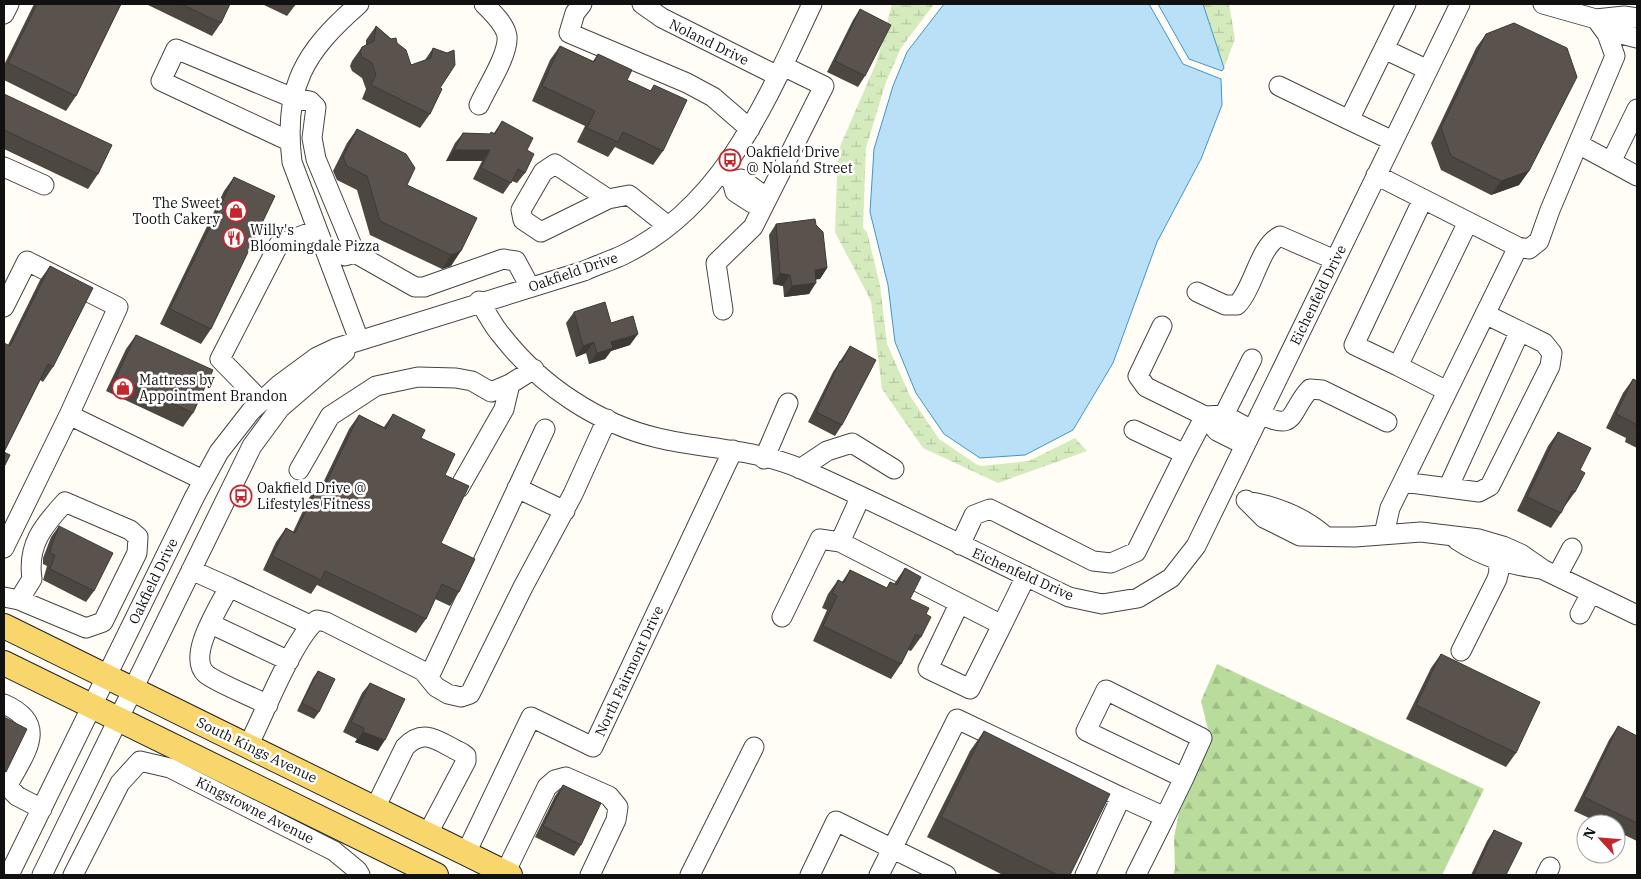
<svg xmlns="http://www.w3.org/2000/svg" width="1641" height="879" font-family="'IBM Plex Serif',serif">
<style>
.forest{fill:url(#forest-firs)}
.wetland{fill:url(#wetland-marsh)}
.water{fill:#b9e0f7;stroke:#3f96cf}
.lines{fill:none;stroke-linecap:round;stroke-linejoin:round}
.minor-casing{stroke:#444;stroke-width:21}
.major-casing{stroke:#222;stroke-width:26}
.minor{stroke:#fff;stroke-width:19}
.major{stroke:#f9d66b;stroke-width:24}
.wall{fill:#4d4742}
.shaded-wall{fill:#3f3936}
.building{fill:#5a524d;stroke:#3f3936}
.labels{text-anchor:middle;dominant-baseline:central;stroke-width:5;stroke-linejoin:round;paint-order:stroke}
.street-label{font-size:14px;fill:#111;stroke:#fff}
.poi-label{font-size:14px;fill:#111;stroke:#fff;text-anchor:start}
</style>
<defs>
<pattern id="forest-firs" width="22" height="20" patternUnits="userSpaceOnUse" patternTransform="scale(1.25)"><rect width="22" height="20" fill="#b9dc9c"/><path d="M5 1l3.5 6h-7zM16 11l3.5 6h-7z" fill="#9ebc85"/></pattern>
<pattern id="wetland-marsh" width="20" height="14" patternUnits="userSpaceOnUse" patternTransform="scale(1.25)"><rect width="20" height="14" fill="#d5ebbd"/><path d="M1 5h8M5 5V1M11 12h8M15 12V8" fill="none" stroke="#b6c8a1"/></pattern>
</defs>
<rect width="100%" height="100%" fill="#fffdf5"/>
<path class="forest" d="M1217,664L1484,789L1442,875H1173L1175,869L1174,838L1179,812L1209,733L1201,701Z"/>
<path class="wetland" d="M892,4H934L901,48L886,82L866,148L863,228L867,232L880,285L887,344L910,396L939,439L976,464L981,466L1029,461L1075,438L1087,451L998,483L923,448L882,389L871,301L835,232L838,151L877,61Z
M1203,4H1229L1235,39L1224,68Z"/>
<path class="water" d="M944,4H1149L1183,64L1221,79L1222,105L1201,159L1157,242L1113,363L1073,430L1025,455L980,458L944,434L916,393L895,342L888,285L870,212L874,149L893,86L907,52Z
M1158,4H1203L1224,68L1222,71L1189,59Z"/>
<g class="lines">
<g class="minor-casing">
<path id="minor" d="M582,4L575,13L569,33L687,83L713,97L750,129
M642,4L662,18L778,76
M1543,4L1596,19L1621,34L1637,38
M4,14L9,4
M1596,19L1624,16L1637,18
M1384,49L1428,70
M1279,86L1349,120
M479,105C487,87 509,54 507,36C505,24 492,12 484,4
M289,141L161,81L176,49L293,98L310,101L316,107L312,138L316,159L355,253
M1393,141L1349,120L1406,4
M1578,144L1637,176
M1611,162L1637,109
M4,167L44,185
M721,173L732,181L735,192L752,203H765L759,192L741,179L732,181
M1376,175L1518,247L1390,508L1384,534
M608,199L555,164L543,172L521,210L523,220L541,232L608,199L629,195L668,226
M1518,247L1529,249L1539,241L1550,210L1615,56L1607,34L1596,19
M345,256L355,253L415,287H424L503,259L516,261L530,287
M1197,292L1225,305H1237C1254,288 1259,246 1280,236L1335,260
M479,301C487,313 493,326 502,336C540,385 598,424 658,438C704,449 754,449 799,468C890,508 979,554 1069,597L1102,604L1138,598L1171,578L1196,546L1460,4
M4,307L27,261L118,307L69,415
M723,310L716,263L753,227L824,86L783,66
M359,340L292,162C283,87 304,52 359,4
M1398,366L1354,345L1423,199
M1447,391L1398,366L1468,222
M261,401L220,359L279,244L317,230
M1260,414C1297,433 1289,411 1310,389L1322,390L1387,422
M1224,415L1252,359
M1134,430L1185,454L1205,416L1146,387L1138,376L1162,326
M1245,445L1217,431L1205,416L1224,415L1252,430
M764,459L788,403
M800,469L827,451L852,443L894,469
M299,470L330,416L376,386L418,377L456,378L472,381L491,392L510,384L534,369
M1403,482L1479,492L1490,486L1550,366L1552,353L1544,343L1485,314
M459,488L504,409L510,384
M517,488L565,511
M1448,488L1520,331
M860,498L840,542L1002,625L1026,576
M1246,500L1264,518L1300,536L1355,537L1421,532L1479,539L1503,546L1521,554L1544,570L1637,615
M1247,501C1275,506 1302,516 1324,535
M1457,540C1483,557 1509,565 1541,569
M960,545L974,515L990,509L1093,561L1111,563L1136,552L1185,454
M4,548L69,415L203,480
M191,570L229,587C220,606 186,656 206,674C215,682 255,698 268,705
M1557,576L1572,548
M229,587L310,625
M4,597L19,600L86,628L103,622L137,553L138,537L130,530L65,502C43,526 27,545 32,579L19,600
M959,604L928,669L970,689L1002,625
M1580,614L1591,593
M782,617L820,539L840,542
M211,624L289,661
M1461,651L1497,579L1499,571L1498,561
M429,677L545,429
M4,704C49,724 26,751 9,783V788L17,796L42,809
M248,746C263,717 294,637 317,620L326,622L423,671L436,687L448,694L461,697L470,694L523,587L573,494L607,419
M1121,797L1165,817L1136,875
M375,808L405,747C425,726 440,743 462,753L466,756V761L427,835
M1165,817L1184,778L1086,731L1106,690L1202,738L1184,778
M466,853L531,717L593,747L733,450
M505,873L547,787L555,780L566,777L609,796L618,807L616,820L590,875
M9,875L195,496L219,452L251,411L279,385L317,357L336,348L584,271C597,265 610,261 623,255C724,206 767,99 812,4
M42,875L252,446L280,408L345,352
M73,875L120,783L140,761L170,768L334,851L357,870L360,875
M690,875L754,747
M810,875L836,821L946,875
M879,875L957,719L1121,797L1085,875
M1546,875L1550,867"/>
</g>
<g class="major-casing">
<path id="major" d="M4,626L510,875
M4,663L436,875"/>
</g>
<use href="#minor" class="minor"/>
<use href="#major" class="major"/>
</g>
<path class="wall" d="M34,4H121L76,96L66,111L4,80V65Z
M146,4H230L221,23L212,36Z
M262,4H296L287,16Z
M860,9L865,76L858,87L827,72L853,20Z
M376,26L391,39L397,43L411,65L425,60L433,48L440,88L430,114L420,128L362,99L366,89L362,78L352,71L350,66L352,61L362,47L366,45V40Z
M1486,34L1529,171L1519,185L1491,195L1441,170L1431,143L1476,48Z
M560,46L593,61L598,54L627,80L650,91L654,85L663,151L653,165L615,147L608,157L577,142L585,126L532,101L550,60Z
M4,94L98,174L88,189L4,149Z
M502,121L527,150L525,173L517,183L512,181L503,194L473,179L482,161H446L455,143L463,133L489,134L494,133Z
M357,129L407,185L477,218L451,266L442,269L370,235L357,190L337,180L333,171L347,143Z
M234,177L211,329L201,344L160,324L224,191Z
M776,224L816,225L827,268L820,279H816L809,294L784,297L783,286L773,284L769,235Z
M50,266L53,367L43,382L40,380L4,452L8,345L40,280Z
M574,312L611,323L630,345L611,351L605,359L589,364L586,353L576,357L566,323Z
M136,335L193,413L183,427L106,391L126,349Z
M850,346L842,425L835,436L808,422L833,372Z
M1633,379L1637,381V448L1625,442L1626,438L1606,428L1623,393Z
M393,414L421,438L445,475L441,543L459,592L450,606L435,599L426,619L416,633L317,585L311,594L263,570L276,542L286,528L293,532L309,498L319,484L322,485L349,429L359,415L384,427Z
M1558,432L1580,470L1575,492L1565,506H1564L1561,513L1551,528L1517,511L1548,446Z
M59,526L94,591L86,602L43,580L47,566L43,564V558L51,537Z
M905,568L910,599L926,614L921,637L911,651L908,650L901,664L891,679L813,641L827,610L822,608L828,594L838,580L842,582L850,570L887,588L890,582L894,584Z
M1441,654L1516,753L1506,767L1406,719L1431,668Z
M318,671L319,712L314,719L297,711L313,678Z
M370,683L378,751L355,742L357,739L343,732L362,693Z
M1618,726L1637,736V841L1616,831V824H1602L1574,811L1609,740Z
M984,731L1070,875H1003L927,837L970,751Z
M563,785L581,845L574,856L535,837L555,796Z
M1494,830L1506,875H1471L1487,841Z"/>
<path class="shaded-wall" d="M454,150H490L482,161H446Z
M1529,171L1519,185L1491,195L1501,181Z
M461,251L451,266L442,269L451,255Z
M827,268L820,279L807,281L815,270Z
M780,273L790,275L783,286L773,284Z
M816,283L809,294L784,297L792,286Z
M638,334L630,345L611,351L605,359L589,364L597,353L611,342Z
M594,342L586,353L576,357L583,346Z
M363,732L385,740L378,751L355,742Z"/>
<path class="building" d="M37,4H121L76,96L8,63Z
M181,4H230L221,23Z
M860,9L891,25L865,76L835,61Z
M1514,23L1567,48L1577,77L1529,171L1501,181L1451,156L1441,128L1486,34Z
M376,26L391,39L396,38L397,43L406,50L411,65L431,58L433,48L447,53L454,50L455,65L440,88L442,89L430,114L371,85L376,75L372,63L362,57L360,52L362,47L374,41Z
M560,46L594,62L598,54L632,70L627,80L651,91L654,85L687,100L663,151L623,132L618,142L587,128L595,111L542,86Z
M4,94L112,145L98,174L4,130Z
M502,121L533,138L527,150L534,154L525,173L518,169L511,183L481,168L490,150H454L463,133L490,134L491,132L495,134Z
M357,129L406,154L415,168L407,185L477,218L461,251L451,255L380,221L367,176L347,166L343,157Z
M234,177L275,196L211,329L170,309Z
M815,219L816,225L823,232L827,268L815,270L816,283L792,286L790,275L780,273L776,224Z
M50,266L93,288L53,367L48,364L4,452L10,455L4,467V343L10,346Z
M605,302L611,323L633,316L638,334L611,342L613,348L597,353L594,342L583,346L574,312Z
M136,335L213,370L193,413L116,377Z
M850,346L876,360L842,425L816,412L840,361L842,362Z
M1633,379L1637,381V429L1634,427L1636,424L1616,414Z
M393,414L425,430L421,438L455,454L445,475L469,486L441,543L475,559L459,592L442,584L426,619L325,571L321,580L272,556L286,528L295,533L319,484L324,487L359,415L386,429Z
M1558,432L1591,448L1580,470L1585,473L1575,492L1572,491L1561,513L1527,497Z
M59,526L113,553L94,591L50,569L55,555L50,553L51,547Z
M905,568L921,577L910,599L929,608L926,614L931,617L921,637L916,634L901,664L823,626L837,596L832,593L838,580L844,583L850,570L887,588L890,582L897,585Z
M1441,654L1540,702L1516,753L1416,705Z
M318,671L335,679L319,712L302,703Z
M370,683L405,699L385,740L363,732L364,728L351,722Z
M4,717L27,729L6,772L4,771Z
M1618,726L1637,736V823L1584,797Z
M984,731L1110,794L1070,875H1058L941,817Z
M563,785L601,803L581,845L543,826Z
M1494,830L1522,843L1506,875H1474Z"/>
<defs>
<g id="bus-ring" transform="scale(1.125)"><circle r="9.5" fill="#fff" stroke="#c4262e" stroke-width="1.5"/><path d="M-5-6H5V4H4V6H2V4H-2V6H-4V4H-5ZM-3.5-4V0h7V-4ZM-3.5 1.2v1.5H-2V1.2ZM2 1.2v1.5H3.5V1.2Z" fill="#c4262e"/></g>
<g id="shop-ring" transform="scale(1.125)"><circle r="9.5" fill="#fff" stroke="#c4262e" stroke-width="1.5"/><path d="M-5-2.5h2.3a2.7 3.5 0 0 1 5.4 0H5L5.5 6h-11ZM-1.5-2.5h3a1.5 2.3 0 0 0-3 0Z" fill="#c4262e"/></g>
<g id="restaurant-ring" transform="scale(1.125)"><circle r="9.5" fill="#fff" stroke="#c4262e" stroke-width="1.5"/><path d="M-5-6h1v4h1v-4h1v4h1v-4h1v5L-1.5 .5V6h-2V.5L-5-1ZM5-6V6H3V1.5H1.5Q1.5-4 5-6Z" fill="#c4262e"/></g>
</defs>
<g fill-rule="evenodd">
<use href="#bus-ring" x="730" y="160"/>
<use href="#shop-ring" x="236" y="211"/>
<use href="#restaurant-ring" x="234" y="238"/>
<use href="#shop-ring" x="123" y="388"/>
<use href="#bus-ring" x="241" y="496"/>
</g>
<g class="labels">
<g class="street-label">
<text transform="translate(709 42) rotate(26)">Noland Drive</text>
<text transform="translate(573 272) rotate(-19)">Oakfield Drive</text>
<text transform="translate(1318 295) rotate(-64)">Eichenfeld Drive</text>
<text transform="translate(1023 574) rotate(24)">Eichenfeld Drive</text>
<text transform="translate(153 581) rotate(-64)">Oakfield Drive</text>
<text transform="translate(629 671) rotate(-65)">North Fairmont Drive</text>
<text transform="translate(257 750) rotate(26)">South Kings Avenue</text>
<text transform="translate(255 810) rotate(27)">Kingstowne Avenue</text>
</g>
<g class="poi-label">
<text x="746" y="152">Oakfield Drive<tspan x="746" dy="16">@ Noland Street</tspan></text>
<text x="220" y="203" text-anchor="end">The Sweet<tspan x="220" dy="16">Tooth Cakery</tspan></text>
<text x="250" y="230">Willy's<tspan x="250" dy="16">Bloomingdale Pizza</tspan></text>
<text x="139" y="380">Mattress by<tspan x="139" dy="16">Appointment Brandon</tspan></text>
<text x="257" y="488">Oakfield Drive @<tspan x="257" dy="16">Lifestyles Fitness</tspan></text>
</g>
</g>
<rect width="1641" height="879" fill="none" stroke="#111111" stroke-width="10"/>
<g transform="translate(1601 839) rotate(296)"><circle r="24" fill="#ffffff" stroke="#a0a0a0"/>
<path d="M0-4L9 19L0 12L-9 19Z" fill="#c4262e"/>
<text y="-8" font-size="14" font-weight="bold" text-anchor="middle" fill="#111111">N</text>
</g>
</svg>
